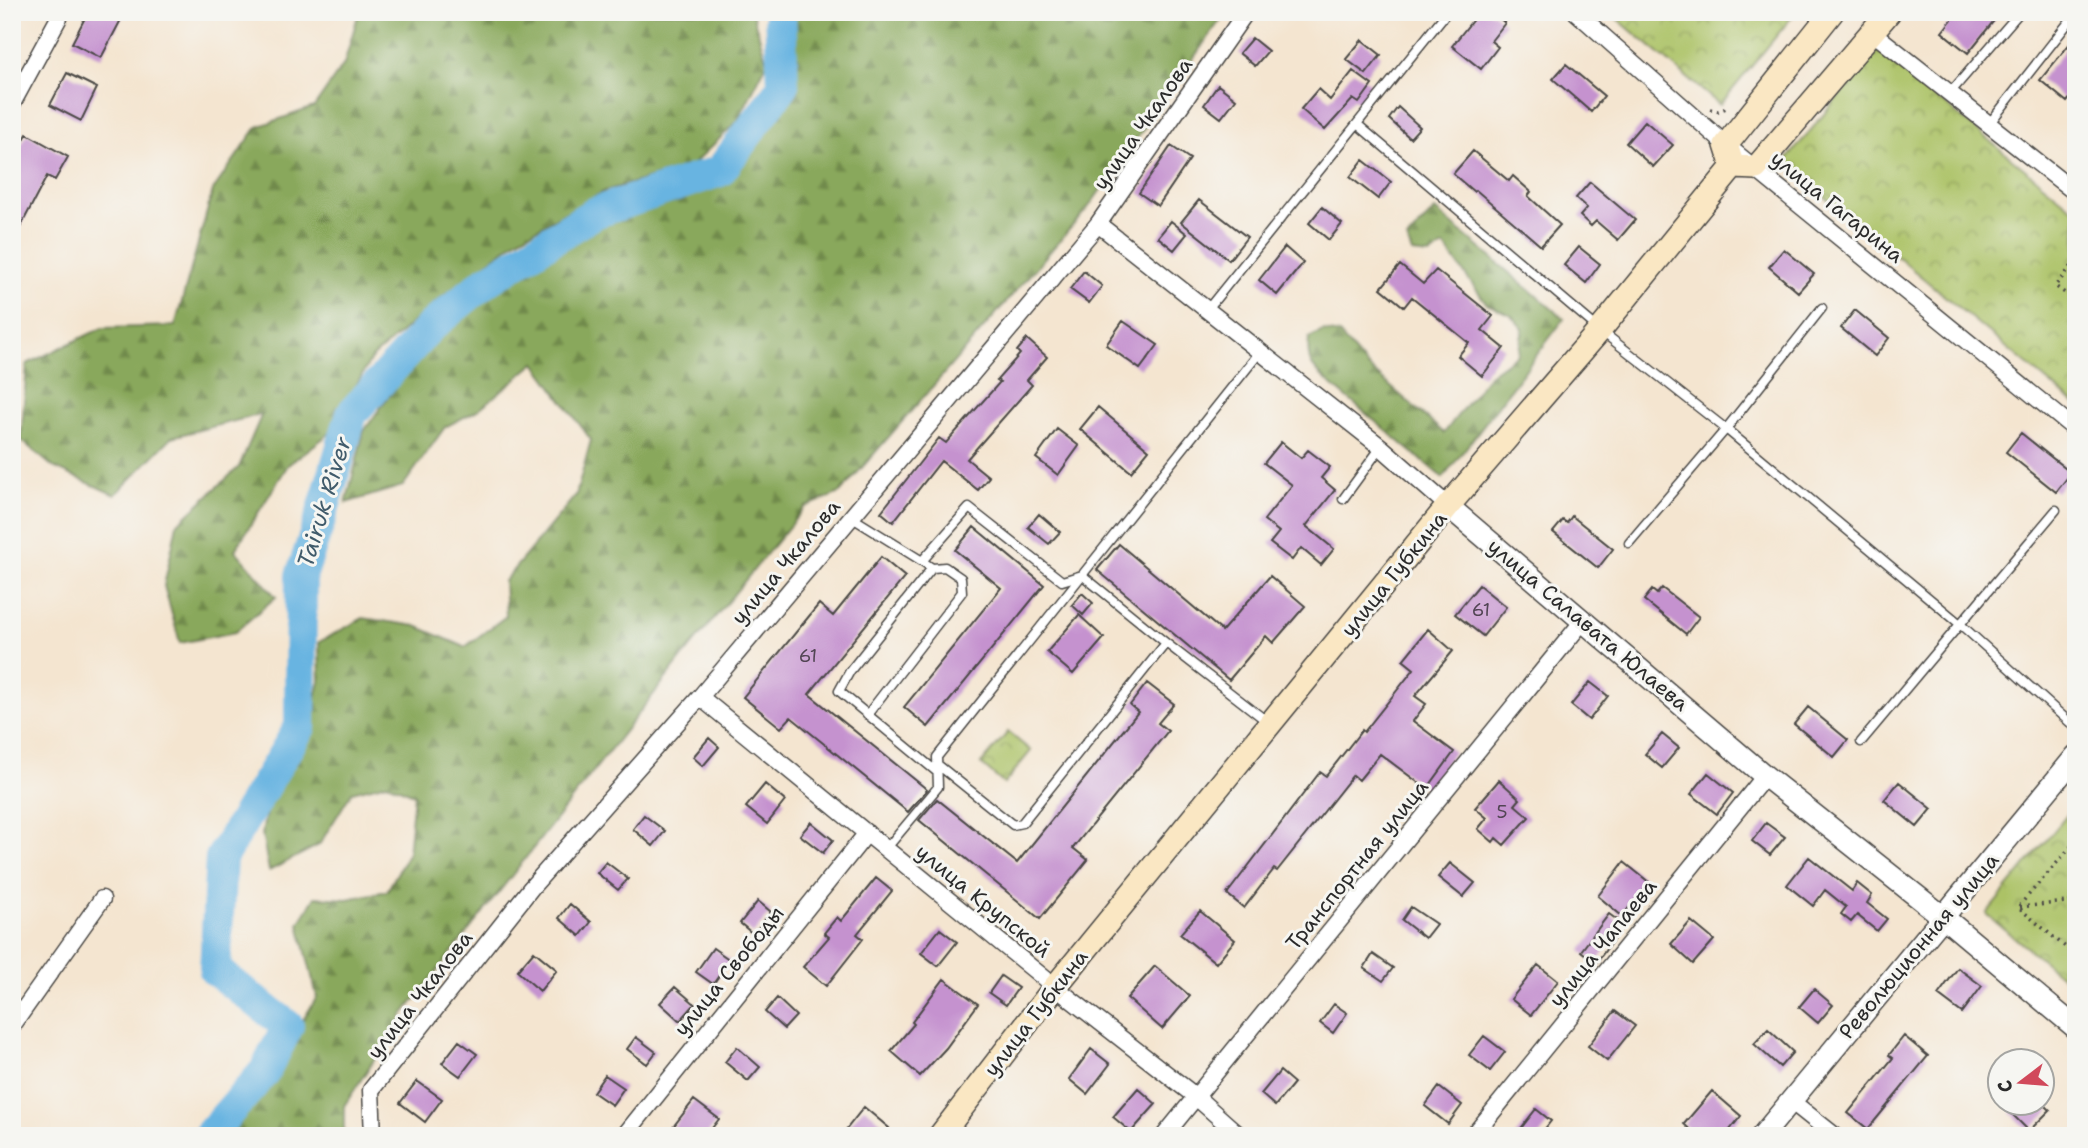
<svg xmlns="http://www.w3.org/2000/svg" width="2088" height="1148" font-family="'Shantell Sans',sans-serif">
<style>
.forest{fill:url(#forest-firs);stroke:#5a6a43;stroke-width:2}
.park{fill:url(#park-crowns);stroke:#6c7648;stroke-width:2}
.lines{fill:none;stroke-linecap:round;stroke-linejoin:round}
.river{stroke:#67b4e1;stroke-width:32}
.building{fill:#c592cf}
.service-casing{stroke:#494744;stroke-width:11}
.minor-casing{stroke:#494744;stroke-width:19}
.tertiary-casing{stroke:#494744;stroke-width:24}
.secondary-casing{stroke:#494744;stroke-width:26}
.path{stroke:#494744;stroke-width:3.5;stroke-dasharray:2 5;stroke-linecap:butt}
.service{stroke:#fff;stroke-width:8}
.minor{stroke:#fff;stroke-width:16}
.tertiary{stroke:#fff;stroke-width:21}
.secondary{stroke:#fae7c3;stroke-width:23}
.labels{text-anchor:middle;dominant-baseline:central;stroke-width:6;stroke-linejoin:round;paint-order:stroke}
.number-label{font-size:18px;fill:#524554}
.street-label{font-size:21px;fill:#2b2b2b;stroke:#f6f6f2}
.water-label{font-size:23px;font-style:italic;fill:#405b6b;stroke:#f6f6f2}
</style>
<defs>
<pattern id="forest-firs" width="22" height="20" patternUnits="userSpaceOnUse" patternTransform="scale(1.75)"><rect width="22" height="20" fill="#89a85b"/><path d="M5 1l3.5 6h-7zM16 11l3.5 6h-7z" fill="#70894b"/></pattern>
<pattern id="park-crowns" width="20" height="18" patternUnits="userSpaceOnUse" patternTransform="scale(1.75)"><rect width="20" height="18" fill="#acc266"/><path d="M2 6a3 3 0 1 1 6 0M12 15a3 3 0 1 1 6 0" fill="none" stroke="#8c9e54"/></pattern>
</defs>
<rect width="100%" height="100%" fill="#f6f6f2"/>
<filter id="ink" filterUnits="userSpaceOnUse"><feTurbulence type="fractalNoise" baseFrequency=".0143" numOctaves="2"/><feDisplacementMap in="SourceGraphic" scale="14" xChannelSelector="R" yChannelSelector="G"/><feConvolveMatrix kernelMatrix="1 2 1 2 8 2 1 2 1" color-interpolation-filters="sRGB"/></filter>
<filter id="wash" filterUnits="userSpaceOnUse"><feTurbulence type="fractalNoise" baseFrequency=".00686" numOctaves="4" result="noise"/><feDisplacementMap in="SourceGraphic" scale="28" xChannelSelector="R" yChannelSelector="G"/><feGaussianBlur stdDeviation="1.57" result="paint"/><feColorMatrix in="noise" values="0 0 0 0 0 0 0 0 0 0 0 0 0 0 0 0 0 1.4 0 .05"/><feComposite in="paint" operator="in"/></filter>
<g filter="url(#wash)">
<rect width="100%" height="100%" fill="#f4e5d0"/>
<path class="forest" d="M359,12H752L767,63L737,122L691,166L605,191L518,239L442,297L371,359L330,433L288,465L235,550L276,597L235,632L180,643L164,586L177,524L239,467L262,414L172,437L115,495L53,467L21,440L27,364L102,328L175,326L213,190L257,127L314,107L344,64Z
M792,12H1226L1088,208L840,493L805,507L681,659L403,1015L344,1106V1136H218L251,1105L317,997L299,924L315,897L347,899L387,891L408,854L414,794L387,783L352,792L319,845L269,871L262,834L268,801L305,740L320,681L319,642L363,618L416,626L465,647L506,616L504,581L576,495L591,440L535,363L478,410L445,427L403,486L346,503L364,431L405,373L452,320L523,269L599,224L682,200L723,180L776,111L795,67L786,22Z
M1435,210L1564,319L1443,478L1333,386C1313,368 1306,365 1309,338L1323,331L1339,334L1367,366L1444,433L1489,375L1518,354L1523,329L1511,315L1487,304L1444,246L1430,255L1412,253L1407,239Z"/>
<path class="park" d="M1609,12H1796L1720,105Z
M1877,49L2076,211V405L1784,163Z
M1008,732L1031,751L1004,784L981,764Z
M2076,804V988L1986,914Z"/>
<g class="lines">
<path class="river" d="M208,1136L265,1071L288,1026L215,970L221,858L300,727L301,576L320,520L352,413L431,326L485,282L594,213L720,171L783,86L780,12"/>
</g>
<g id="blocks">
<path class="building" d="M88,12H125L101,58L72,43Z
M1479,12H1492L1505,23L1491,41L1498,47L1481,69L1452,46Z
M1958,12H2001L1968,53L1942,32Z
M2076,36V91L2067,102L2040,80Z
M1252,38L1268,51L1255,66L1239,53Z
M1362,40L1381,55L1366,74L1346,59Z
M1566,64L1604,96L1591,112L1553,79Z
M1353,71L1372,85L1359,103L1353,99L1325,130L1301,109L1318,89L1330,100Z
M67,73L97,88L81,121L50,105Z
M1218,85L1236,99L1221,118L1204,105Z
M1398,107L1420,127L1410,138L1389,119Z
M1645,121L1673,145L1653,167L1626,143Z
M27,134L68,157L55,180L47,176L12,243V161Z
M1171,146L1190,159L1158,206L1139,193Z
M1473,151L1509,181L1513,176L1531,192L1528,196L1560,225L1541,246L1476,190L1474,192L1453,174Z
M1363,160L1391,182L1378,199L1350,177Z
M1590,182L1635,220L1618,240L1596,221L1591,226L1580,216L1587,208L1576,198Z
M1199,200L1247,237L1229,260L1181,222Z
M1322,207L1342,224L1329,240L1309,223Z
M1171,221L1187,234L1174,250L1158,237Z
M1285,247L1303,263L1277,295L1259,280Z
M1579,247L1600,264L1586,283L1564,265Z
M1784,249L1814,274L1798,292L1769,267Z
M1400,265L1423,284L1436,270L1493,316L1482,330L1504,348L1482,376L1458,356L1469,343L1412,297L1404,307L1381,288Z
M1084,271L1102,286L1089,303L1070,289Z
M1855,310L1889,338L1875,356L1841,328Z
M1123,321L1158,345L1140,369L1106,345Z
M1027,339L1047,357L1027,380L1032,385L967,459L989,477L978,490L941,461L893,522L881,512L939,438L946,443L1000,382L997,380L1020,354L1017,351Z
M1098,407L1149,450L1131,472L1080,429Z
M1057,429L1079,446L1058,475L1036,458Z
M2021,433L2071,473L2056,492L2006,452Z
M1281,442L1301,458L1308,450L1330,467L1321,478L1335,490L1306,526L1334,549L1321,565L1301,548L1292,560L1270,543L1279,532L1264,520L1292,485L1264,463Z
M1039,514L1060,532L1049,544L1028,527Z
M1572,516L1613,549L1598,568L1553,532L1563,520L1567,523Z
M974,527L1044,585L928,727L904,707L1001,588L955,550Z
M1119,544L1222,631L1270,576L1305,606L1273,643L1266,636L1229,680L1097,570Z
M881,557L905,577L809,694L924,787L927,790L908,812L791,717L781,728L743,697L819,604L833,616Z
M1479,585L1506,607L1483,636L1455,614Z
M1662,588L1699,617L1686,634L1644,600L1652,590L1657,594Z
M1082,593L1093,603L1083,615L1072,605Z
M1079,615L1104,638L1073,674L1047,652Z
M1428,629L1453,651L1415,696L1426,704L1413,721L1454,752L1427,789L1380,754L1359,780L1353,775L1277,871L1274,869L1244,908L1227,894L1320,772L1326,776L1362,730L1364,732L1414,669L1403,660Z
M1590,682L1608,696L1589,720L1571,705Z
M1147,683L1174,704L1158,723L1168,731L1073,848L1088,860L1040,919L919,820L937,799L1017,863L1138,712L1130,705Z
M1808,707L1848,740L1834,757L1794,724Z
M1662,734L1679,748L1662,768L1645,754Z
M709,738L719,747L703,766L693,757Z
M1708,773L1733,793L1717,814L1691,794Z
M1499,780L1520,799L1515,805L1529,817L1504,845L1496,838L1493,842L1478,829L1487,818L1475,808Z
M1899,782L1932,809L1917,827L1884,800Z
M765,784L785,801L767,824L746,807Z
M644,815L665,831L653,846L633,829Z
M811,822L833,840L823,853L800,835Z
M1766,823L1785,837L1770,855L1752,841Z
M1809,857L1852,891L1857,883L1872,895L1867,903L1887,919L1877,931L1857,915L1851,922L1841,914L1846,907L1825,890L1813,906L1787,885Z
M606,862L628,879L618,890L597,873Z
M1624,862L1650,883L1622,916L1598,896Z
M1450,863L1475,883L1463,897L1438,877Z
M876,878L892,891L857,934L863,939L826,986L803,967L829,937L824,933L837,917L841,921Z
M758,901L771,912L753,934L740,923Z
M570,904L591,922L580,936L559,918Z
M1411,907L1436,924L1425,938L1402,920Z
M1200,911L1235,940L1216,963L1180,934Z
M1609,914L1624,925L1596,963L1581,951Z
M1691,921L1714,940L1693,964L1671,944Z
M940,929L957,942L938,966L921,953Z
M713,948L730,960L713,984L696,972Z
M534,951L557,970L540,991L517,971Z
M1373,954L1393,968L1383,981L1364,968Z
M1538,965L1558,981L1531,1015L1511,999Z
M1155,966L1190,996L1162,1029L1127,998Z
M1958,968L1982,986L1962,1013L1938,995Z
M1001,976L1018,988L1006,1005L989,993Z
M944,979L978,1004L946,1048L920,1076L891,1051L914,1024L912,1022Z
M675,987L695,1004L680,1021L660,1003Z
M1814,989L1833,1005L1818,1023L1799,1007Z
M777,998L796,1016L784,1029L765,1012Z
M1334,1004L1347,1013L1333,1033L1320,1023Z
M1615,1011L1635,1026L1607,1061L1588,1046Z
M1768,1029L1793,1052L1780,1067L1754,1044Z
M1484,1036L1505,1052L1490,1071L1469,1055Z
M1904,1036L1928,1056L1868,1129L1848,1113L1893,1058L1889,1055Z
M636,1037L656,1052L647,1064L627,1049Z
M459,1041L477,1054L460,1076L442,1063Z
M737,1047L760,1067L748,1081L725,1062Z
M1091,1049L1110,1064L1087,1094L1069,1079Z
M1280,1071L1294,1083L1275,1106L1261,1094Z
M605,1075L624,1088L612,1105L593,1092Z
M417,1081L442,1099L425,1122L400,1103Z
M1439,1087L1462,1105L1448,1124L1425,1106Z
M1138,1088L1156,1104L1131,1132L1113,1117Z
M1712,1091L1741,1116L1725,1136H1697L1684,1124Z
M694,1100L719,1119L706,1136H666Z
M2022,1102H2042L2050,1110L2029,1131L2011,1113Z
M864,1107L889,1128L883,1136H841Z
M1536,1109L1551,1121L1539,1136H1515Z"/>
</g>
</g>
<g filter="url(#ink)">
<use href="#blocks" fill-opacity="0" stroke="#494744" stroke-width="2"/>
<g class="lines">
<g class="service-casing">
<path id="service" d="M1950,93L2020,12
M1357,124L1600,330L1726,429L1960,624L2076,728
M1989,124L2076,13
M1207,310L1447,12
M1343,499L1381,447
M851,517L922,561L969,508L1062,581L1082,575L1166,643L1269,723
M1629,543L1726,429L1822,308
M922,561L932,568L850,671L839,691L937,772
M867,715L962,592L961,578L945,567L932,568
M1861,742L2056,510
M937,764L1013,825L1022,823L1166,643
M886,849L938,787L937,757L1260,352"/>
</g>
<g class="minor-casing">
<path id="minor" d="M1576,12L1726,145L2076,430
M1872,32L2076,193
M12,104L62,12
M1098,224L1381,447L1448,506
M700,697L1055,987L1195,1096L1240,1136
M12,1026L102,899
M1791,1101L1835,1136
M373,1136L371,1090L531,888L700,697L1098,224L1246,12
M624,1136L867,833
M1164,1136L1583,621
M1473,1136L1765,776"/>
</g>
<g class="tertiary-casing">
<path id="tertiary" d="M1448,506L1765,776L1942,916L2076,1028
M1762,1136L2076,756"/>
</g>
<g class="secondary-casing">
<path id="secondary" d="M1733,167L1756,168L1889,12
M940,1136L1055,987L1448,506L1600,330L1733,167L1726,145L1832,12"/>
</g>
<path class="path" d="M1710,109L1718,111L1729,107
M2076,261L2055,286L2076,301
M2076,841L2018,907L2076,956
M2020,907L2076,901"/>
<use href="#service" class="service"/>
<use href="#minor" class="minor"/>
<use href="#tertiary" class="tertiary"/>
<use href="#secondary" class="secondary"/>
</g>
</g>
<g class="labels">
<g class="number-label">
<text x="1481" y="610">61</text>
<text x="808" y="656">61</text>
<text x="1502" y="812">5</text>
</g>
<g class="street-label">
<text transform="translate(1143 124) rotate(-55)">улица Чкалова</text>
<text transform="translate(1837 207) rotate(39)">улица Гагарина</text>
<text transform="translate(786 562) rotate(-50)">улица Чкалова</text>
<text transform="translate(1394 574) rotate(-51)">улица Губкина</text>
<text transform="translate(1588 625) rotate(40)">улица Салавата Юлаева</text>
<text transform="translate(1357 865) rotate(-51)">Транспортная улица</text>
<text transform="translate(983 901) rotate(39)">улица Крупской</text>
<text transform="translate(1603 943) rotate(-51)">улица Чапаева</text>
<text transform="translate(1919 946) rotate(-50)">Революционная улица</text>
<text transform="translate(729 971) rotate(-51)">улица Свободы</text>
<text transform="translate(420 995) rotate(-52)">улица Чкалова</text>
<text transform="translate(1036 1013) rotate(-52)">улица Губкина</text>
</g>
<g class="water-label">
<text transform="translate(324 502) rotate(-73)">Tairuk River</text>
</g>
</g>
<rect width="2088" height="1148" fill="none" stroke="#f6f6f2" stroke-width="42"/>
<g transform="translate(2021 1082) rotate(254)"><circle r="33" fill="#f6f6f2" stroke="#a5a5a2" stroke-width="2"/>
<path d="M0-5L12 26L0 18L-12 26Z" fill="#d1495b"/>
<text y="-10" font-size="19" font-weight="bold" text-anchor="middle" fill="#2b2b2b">С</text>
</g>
</svg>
